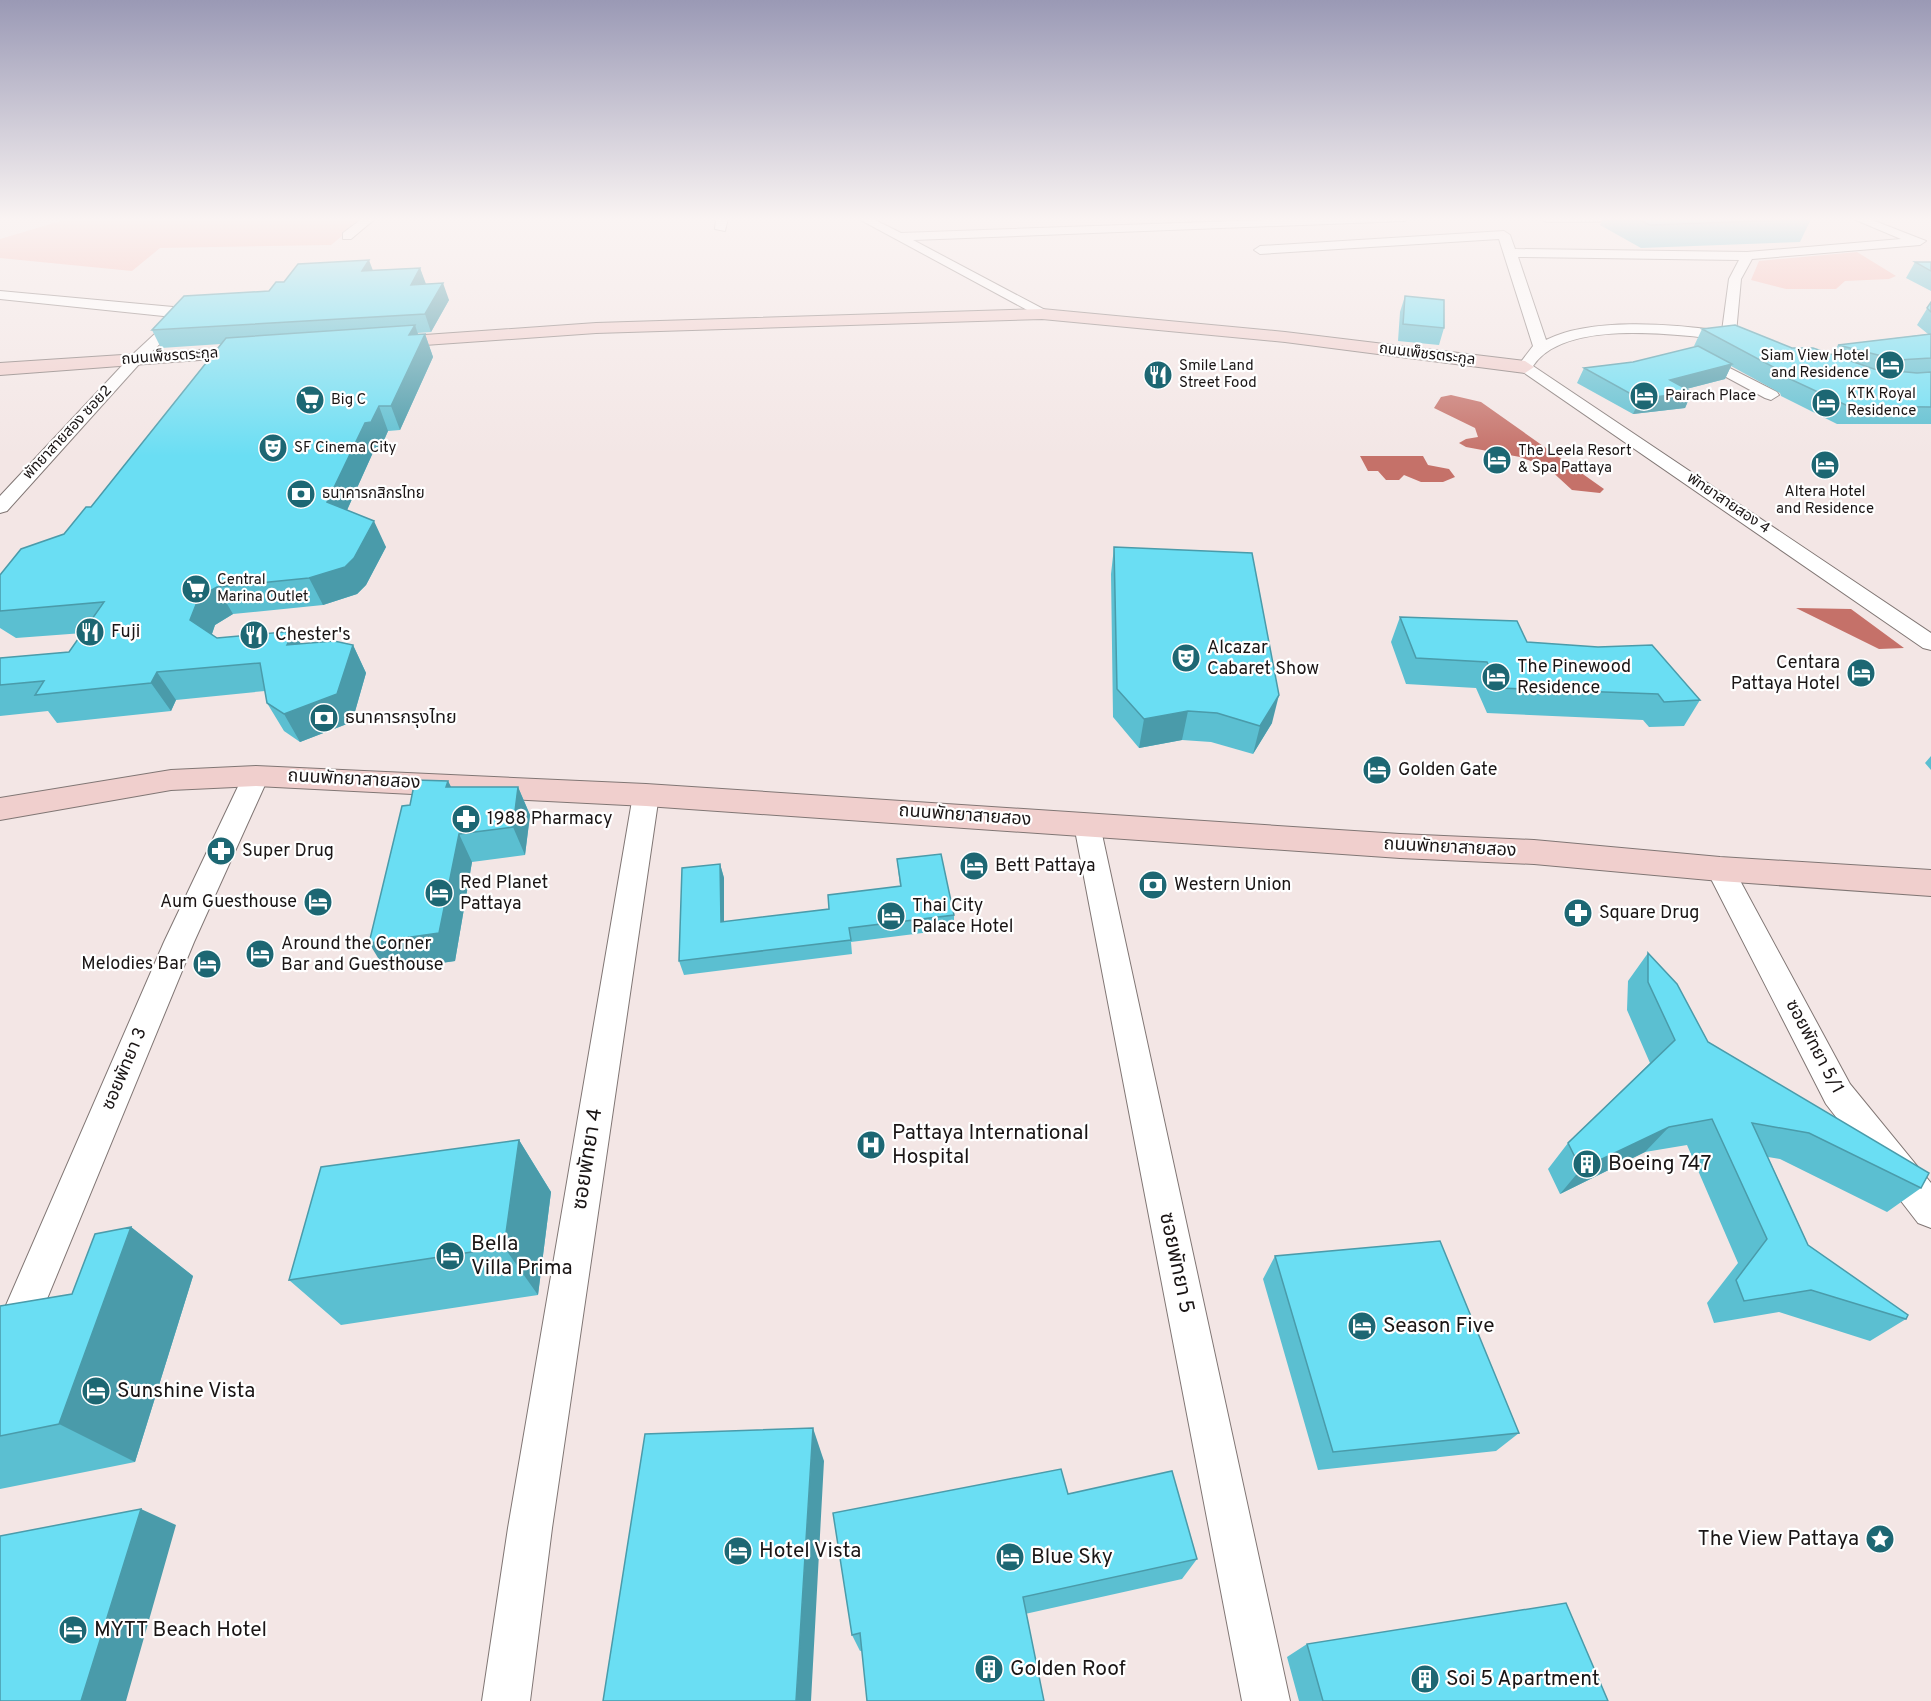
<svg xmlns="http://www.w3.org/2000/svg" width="1931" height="1701" font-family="Overpass,'Noto Sans Thai',sans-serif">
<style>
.green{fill:#f8b8b1}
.water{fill:#c57169}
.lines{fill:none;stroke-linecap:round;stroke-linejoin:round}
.street-casing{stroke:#807674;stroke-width:2}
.secondary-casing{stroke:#807674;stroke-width:2}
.street{fill:#fff;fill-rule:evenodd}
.secondary{fill:#f0cfcd;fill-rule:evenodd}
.wall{fill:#5bbfd1}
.shaded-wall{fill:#4a9baa}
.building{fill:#6adef3;stroke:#4a9baa;stroke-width:1.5}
.labels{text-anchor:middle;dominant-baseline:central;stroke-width:4.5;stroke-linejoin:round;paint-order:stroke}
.far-street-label{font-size:15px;fill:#1a1515;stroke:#fff}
.far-poi-label{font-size:15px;fill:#1a1515;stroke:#fff;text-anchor:start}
.poi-label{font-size:18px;fill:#1a1515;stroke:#fff;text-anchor:start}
.street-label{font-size:18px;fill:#1a1515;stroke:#fff}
.near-poi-label{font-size:21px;fill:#1a1515;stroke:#fff;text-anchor:start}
.near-street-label{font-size:21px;fill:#1a1515;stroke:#fff}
</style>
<rect width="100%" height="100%" fill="#f3e6e5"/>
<path class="green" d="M71,218H364L331,245L160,248L132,271L0,258V239Z
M1857,252L1896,276L1889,279L1845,281L1836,289H1786L1751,280L1759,261Z"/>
<path class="water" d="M1451,395L1481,402L1604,489L1600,493L1572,490L1547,467L1520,457L1466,447L1459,443L1466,439L1478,437L1475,428L1434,408L1441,397Z
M1360,456H1423L1428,465L1449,469L1455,477L1443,482H1421L1404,475L1399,480H1386L1378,471H1368Z
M1796,608L1851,609L1904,648L1879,649Z"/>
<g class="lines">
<g class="street-casing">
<path id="street" d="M363,218H376L351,239H343V233Z
M716,218H728L725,231L715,229Z
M857,218H871L901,233L1319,218H1410L1404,221L913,240L1047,311V317L1042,318Z
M1543,218H1672L1666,221L1548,222L1544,221Z
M1851,218H1867L1926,241L1920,245L1752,259L1741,279L1736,333L1743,337L1741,340C1726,344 1706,337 1690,336C1647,332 1560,325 1533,366L1931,633V650L1923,648L1520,370L1517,367L1533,346L1499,239L1260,254L1254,250L1260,246L1504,231L1510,235L1515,249L1747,252L1901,239ZM1518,257L1739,260L1729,279L1722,331C1673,324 1591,317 1546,340Z
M0,291L173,307L189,316L141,362L7,511L0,513V496L131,356L173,317L0,299Z
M1696,351L1777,392L1779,395L1771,400L1765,398L1691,358L1689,355Z
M256,768L265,770L269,776L194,942L14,1379L0,1385V1319L164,942L243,776L247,770Z
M646,786L655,789L659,795L552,1528L530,1701H482L508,1528L633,795L637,789Z
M1087,816L1096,818L1100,825L1290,1701H1242L1074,825L1078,818Z
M1720,859L1730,862L1850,1084L1931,1183V1228L1918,1223L1826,1104L1706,869L1710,862Z"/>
</g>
<g class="secondary-casing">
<path id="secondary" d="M1042,309L1285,332L1525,361L1534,367L1525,373L1285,342L1042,319L596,333L382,348L373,343L382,338L596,323Z
M259,346L265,347L268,351L265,355L0,375V363Z
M256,766L646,784L1400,834L1534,840L1720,857L1931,870V896L1720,881L1534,864L1400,858L646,806L256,786L171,790L0,820V798L171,770Z"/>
</g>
<use href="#street" class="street"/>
<use href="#secondary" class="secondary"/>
</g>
<path class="wall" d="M1603,218H1808L1811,219L1800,242L1641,248L1600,225Z
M1915,262H1931V291L1906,278Z
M420,268L425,284L449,300L431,332L417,333L418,334H425L433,357L400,430L388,431L381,447L375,448L347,510L386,547L366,585L357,594L323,605L233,614L215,625L212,634L217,638L301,644L353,645L366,673L352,722L300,742L284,731L267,703L265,691L176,700L171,711L57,723L48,711L0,716V658L69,652L83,633L16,638L0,628V575L64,534L91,507L221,344L161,348L152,330L269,291L284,282L373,270Z
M1405,296L1444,328L1439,345L1398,341L1400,312Z
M1931,302V424H1837L1781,396L1780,393L1731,366L1725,379L1686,389L1692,392L1685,408L1633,414L1577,383L1584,368L1633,362L1696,347L1694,346L1702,329L1792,348L1832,355L1838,345L1928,334L1917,325Z
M1114,547L1272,723L1253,754L1211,742L1182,740L1139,748L1113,717L1111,574Z
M1400,617L1527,642L1700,700L1684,726L1649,727L1643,720L1487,713L1476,688L1406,684L1391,642Z
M1931,756V770L1925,763Z
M448,781L451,787H518L530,815L525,855L472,862L455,961L386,971L410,805Z
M897,859L954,915V929L851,942L852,954L684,975L679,961L720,864L724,878V922L829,909L900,886Z
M1648,953L1708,1042L1921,1188L1887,1212L1780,1159L1768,1157L1808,1245L1906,1319L1870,1341L1779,1312L1714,1323L1707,1303L1738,1263L1687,1145L1645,1152L1560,1194L1548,1169L1568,1143L1650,1063L1627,1010L1628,981Z
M519,1140L551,1192L538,1295L341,1325L289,1280Z
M131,1227L193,1276L135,1462L0,1489V1306L72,1294Z
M1275,1256L1519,1433L1496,1451L1318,1470L1263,1279Z
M1068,1494L1197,1559L1182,1579L860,1651L852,1635Z
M1307,1644L1608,1701H1299L1287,1657Z"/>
<path class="shaded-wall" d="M369,260L375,276L362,271Z
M420,268L426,284L411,285Z
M443,283L449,300L431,332L425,314Z
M415,325L421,343L425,334L433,357L400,430L391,406L409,335Z
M1732,364L1725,379L1663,395L1670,380Z
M1692,392L1685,408L1633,414L1640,399Z
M379,406L388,431L381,447L375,448L339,528L327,502L365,423Z
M374,521L386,547L366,585L357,594L323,605L309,578Z
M217,587L233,614L215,625L207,648L190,620L199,597Z
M294,631L309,659L287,645Z
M353,645L366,673L352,722L300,742L284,714Z
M157,672L176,700L171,711L151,683Z
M1279,695L1272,723L1253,754L1260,726Z
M1188,711L1182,740L1139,748L1144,719Z
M448,781L462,809L446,787Z
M518,787L530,815L525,855L513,827Z
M459,834L472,862L455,961L386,971L369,943Z
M720,864L724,878V937L721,922Z
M1669,1127L1645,1152L1560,1194L1581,1169Z
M519,1140L551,1192L538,1295L504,1247Z
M131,1227L193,1276L135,1462L59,1424Z
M813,1428L824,1461L811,1701H796Z
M141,1509L176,1525L126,1701H81Z"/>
<path class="building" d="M1636,218H1808L1811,219L1650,225Z
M369,260L362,271L420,268L411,285L443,283L425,314L152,330L184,296L269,291L276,282H284L298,264Z
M1915,262H1931V271Z
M1405,296L1444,300V328L1403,324Z
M1931,302V312L1927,308Z
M415,325L409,335L425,334L391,406H379L371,422L365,423L327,502L374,521L354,558L345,567L309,578L217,587L199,597L190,620L217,638L294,631L287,645L334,641L353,645L337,694L284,714L267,703L260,663L157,672L151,683L35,695L44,681L0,685V658L69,652L104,602L0,611V575L21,549L64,534L86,507H91L226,338Z
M1735,325L1792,348H1813L1874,369L1917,373L1931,372V407L1848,406L1790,379V376L1702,329Z
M1931,334V358L1898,360L1838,345Z
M1698,346L1732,364L1670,380L1692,392L1640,399L1584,368L1633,362Z
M1114,547L1252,553L1279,695L1260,726L1217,713L1188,711L1144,719L1117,689Z
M1400,617L1517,621L1527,642L1598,647L1652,645L1700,700L1664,702L1658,694L1498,688L1487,662L1416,658Z
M415,780L448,781L446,787H518L513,827L459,834L439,933L369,943L402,806L410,805Z
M941,854L954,915L849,928L851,940L679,961L682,868L720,864L721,922L829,909L828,895L901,886L897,859Z
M1648,953L1677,984L1708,1042L1929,1173L1921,1188L1809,1133L1752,1123L1808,1245L1908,1315L1906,1319L1811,1290L1744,1301L1736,1280L1767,1239L1712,1119L1669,1127L1581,1169L1568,1143L1675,1040L1648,982Z
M519,1140L504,1247L289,1280L321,1167Z
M131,1227L59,1424L0,1436V1306L72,1294L95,1234Z
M1440,1241L1519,1433L1333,1452L1275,1256Z
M813,1428L796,1701H603L645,1434Z
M1061,1469L1068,1494L1172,1471L1197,1559L1023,1597L1044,1701H867L860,1633L852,1635L833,1513Z
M141,1509L81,1701H0V1536Z
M1566,1603L1608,1701H1323L1307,1644Z"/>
<linearGradient id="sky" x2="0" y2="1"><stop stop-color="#9a99b5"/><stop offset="0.48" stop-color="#faf4f3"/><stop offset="1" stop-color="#faf4f3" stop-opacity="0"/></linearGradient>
<rect width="1931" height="456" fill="url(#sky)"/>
<defs>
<g id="hotel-disc" transform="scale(1.5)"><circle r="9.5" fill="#1d6773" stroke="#fff"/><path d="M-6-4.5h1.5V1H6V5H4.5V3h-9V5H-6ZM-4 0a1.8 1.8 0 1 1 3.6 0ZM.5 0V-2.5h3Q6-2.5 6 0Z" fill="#fff"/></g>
<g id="restaurant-disc" transform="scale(1.5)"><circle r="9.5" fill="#1d6773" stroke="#fff"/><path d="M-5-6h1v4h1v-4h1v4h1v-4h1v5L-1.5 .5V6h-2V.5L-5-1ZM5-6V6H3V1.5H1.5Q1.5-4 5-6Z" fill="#fff"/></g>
<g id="supermarket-disc" transform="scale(1.5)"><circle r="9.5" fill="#1d6773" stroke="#fff"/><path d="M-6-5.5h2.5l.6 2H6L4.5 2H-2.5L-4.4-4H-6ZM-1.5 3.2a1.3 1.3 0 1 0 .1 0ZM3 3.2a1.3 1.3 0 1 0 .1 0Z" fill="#fff"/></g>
<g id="theatre-disc" transform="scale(1.5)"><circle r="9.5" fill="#1d6773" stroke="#fff"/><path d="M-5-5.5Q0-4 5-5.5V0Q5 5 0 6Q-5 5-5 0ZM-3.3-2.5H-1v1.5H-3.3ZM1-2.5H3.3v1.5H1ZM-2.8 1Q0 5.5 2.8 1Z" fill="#fff"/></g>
<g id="bank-disc" transform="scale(1.5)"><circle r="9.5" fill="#1d6773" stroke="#fff"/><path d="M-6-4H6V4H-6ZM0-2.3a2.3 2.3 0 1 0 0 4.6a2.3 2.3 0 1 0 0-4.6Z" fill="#fff"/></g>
<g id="pharmacy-disc" transform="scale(1.5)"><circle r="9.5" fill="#1d6773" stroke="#fff"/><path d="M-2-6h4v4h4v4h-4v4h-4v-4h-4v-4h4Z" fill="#fff"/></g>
<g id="hospital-disc" transform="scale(1.5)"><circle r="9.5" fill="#1d6773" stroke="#fff"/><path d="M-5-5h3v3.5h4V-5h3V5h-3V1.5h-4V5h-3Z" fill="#fff"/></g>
<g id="building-disc" transform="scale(1.5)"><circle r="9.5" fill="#1d6773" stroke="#fff"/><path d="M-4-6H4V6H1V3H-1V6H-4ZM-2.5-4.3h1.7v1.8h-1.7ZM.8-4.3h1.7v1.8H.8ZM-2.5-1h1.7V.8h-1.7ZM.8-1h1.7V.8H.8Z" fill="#fff"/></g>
<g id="sight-disc" transform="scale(1.5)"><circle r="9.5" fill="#1d6773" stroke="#fff"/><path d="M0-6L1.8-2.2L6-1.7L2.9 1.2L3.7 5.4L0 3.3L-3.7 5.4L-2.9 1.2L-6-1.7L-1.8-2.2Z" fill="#fff"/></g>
</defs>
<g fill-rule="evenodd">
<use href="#hotel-disc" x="1890" y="365"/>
<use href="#restaurant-disc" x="1158" y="375"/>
<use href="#hotel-disc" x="1644" y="396"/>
<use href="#supermarket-disc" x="310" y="400"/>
<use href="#hotel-disc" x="1826" y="403"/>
<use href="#theatre-disc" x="273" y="448"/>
<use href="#hotel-disc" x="1497" y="460"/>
<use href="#hotel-disc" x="1825" y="465"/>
<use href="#bank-disc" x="301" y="494"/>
<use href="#supermarket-disc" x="196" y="589"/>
<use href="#restaurant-disc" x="90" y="632"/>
<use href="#restaurant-disc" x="254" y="635"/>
<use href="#theatre-disc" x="1186" y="658"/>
<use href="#hotel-disc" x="1861" y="673"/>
<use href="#hotel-disc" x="1496" y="677"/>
<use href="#bank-disc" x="324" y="718"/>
<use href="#hotel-disc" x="1377" y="770"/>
<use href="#pharmacy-disc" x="466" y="819"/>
<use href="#pharmacy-disc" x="221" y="851"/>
<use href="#hotel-disc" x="974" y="866"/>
<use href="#bank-disc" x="1153" y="885"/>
<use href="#hotel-disc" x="439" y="893"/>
<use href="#hotel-disc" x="318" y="902"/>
<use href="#pharmacy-disc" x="1578" y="913"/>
<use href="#hotel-disc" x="891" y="916"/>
<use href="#hotel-disc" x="260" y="954"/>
<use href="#hotel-disc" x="207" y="964"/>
<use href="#hospital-disc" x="871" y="1145"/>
<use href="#building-disc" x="1587" y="1164"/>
<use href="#hotel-disc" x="450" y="1256"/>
<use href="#hotel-disc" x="1362" y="1326"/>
<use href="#hotel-disc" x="96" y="1391"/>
<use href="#sight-disc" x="1880" y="1539"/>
<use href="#hotel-disc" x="738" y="1551"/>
<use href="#hotel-disc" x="1010" y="1557"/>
<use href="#hotel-disc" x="73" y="1630"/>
<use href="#building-disc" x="989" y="1669"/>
<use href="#building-disc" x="1425" y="1679"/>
</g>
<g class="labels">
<g class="far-street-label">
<text transform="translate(1427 355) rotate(7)">ถนนเพ็ชรตระกูล</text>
<text transform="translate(170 357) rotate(-4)">ถนนเพ็ชรตระกูล</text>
<text transform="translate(68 433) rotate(-47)">พัทยาสายสอง ซอย2</text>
<text transform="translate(1728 504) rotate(34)">พัทยาสายสอง 4</text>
</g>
<g class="far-poi-label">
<text x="1869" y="356" text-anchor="end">Siam View Hotel<tspan x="1869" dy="17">and Residence</tspan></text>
<text x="1179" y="366">Smile Land<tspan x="1179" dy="17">Street Food</tspan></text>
<text x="1847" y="394">KTK Royal<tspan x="1847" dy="17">Residence</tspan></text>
<text x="1665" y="396">Pairach Place</text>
<text x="331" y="400">Big C</text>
<text x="294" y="448">SF Cinema City</text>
<text x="1518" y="451">The Leela Resort<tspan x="1518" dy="17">&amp; Spa Pattaya</tspan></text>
<text x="1825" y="492" text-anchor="middle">Altera Hotel<tspan x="1825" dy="17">and Residence</tspan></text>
<text x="322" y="494">ธนาคารกสิกรไทย</text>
<text x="217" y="580">Central<tspan x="217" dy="17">Marina Outlet</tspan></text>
</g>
<g class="poi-label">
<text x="111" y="632">Fuji</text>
<text x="275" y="635">Chester's</text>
<text x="1207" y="648">Alcazar<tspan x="1207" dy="21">Cabaret Show</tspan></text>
<text x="1840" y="663" text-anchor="end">Centara<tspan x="1840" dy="21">Pattaya Hotel</tspan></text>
<text x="1517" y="667">The Pinewood<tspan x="1517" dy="21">Residence</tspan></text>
<text x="345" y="718">ธนาคารกรุงไทย</text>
<text x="1398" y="770">Golden Gate</text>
<text x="487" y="819">1988 Pharmacy</text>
<text x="242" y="851">Super Drug</text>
<text x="995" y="866">Bett Pattaya</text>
<text x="460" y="883">Red Planet<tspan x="460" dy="21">Pattaya</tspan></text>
<text x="1174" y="885">Western Union</text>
<text x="297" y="902" text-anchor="end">Aum Guesthouse</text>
<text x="912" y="906">Thai City<tspan x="912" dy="21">Palace Hotel</tspan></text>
<text x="1599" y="913">Square Drug</text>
<text x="281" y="944">Around the Corner<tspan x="281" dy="21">Bar and Guesthouse</tspan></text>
<text x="186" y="964" text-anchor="end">Melodies Bar</text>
</g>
<g class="street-label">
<text transform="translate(354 780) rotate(3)">ถนนพัทยาสายสอง</text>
<text transform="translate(965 816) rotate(4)">ถนนพัทยาสายสอง</text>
<text transform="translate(1450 848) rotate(3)">ถนนพัทยาสายสอง</text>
<text transform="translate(1814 1047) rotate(62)">ซอยพัทยา 5/1</text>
<text transform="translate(125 1069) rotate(-67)">ซอยพัทยา 3</text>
</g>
<g class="near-poi-label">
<text x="892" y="1133">Pattaya International<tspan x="892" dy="24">Hospital</tspan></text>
<text x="1608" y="1164">Boeing 747</text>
<text x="471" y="1244">Bella<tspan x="471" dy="24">Villa Prima</tspan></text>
<text x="1383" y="1326">Season Five</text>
<text x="117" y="1391">Sunshine Vista</text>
<text x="1859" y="1539" text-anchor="end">The View Pattaya</text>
<text x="759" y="1551">Hotel Vista</text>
<text x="1031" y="1557">Blue Sky</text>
<text x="94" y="1630">MYTT Beach Hotel</text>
<text x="1010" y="1669">Golden Roof</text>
<text x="1446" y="1679">Soi 5 Apartment</text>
</g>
<g class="near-street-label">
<text transform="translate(588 1159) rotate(-81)">ซอยพัทยา 4</text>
<text transform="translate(1176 1263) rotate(78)">ซอยพัทยา 5</text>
</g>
</g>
</svg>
